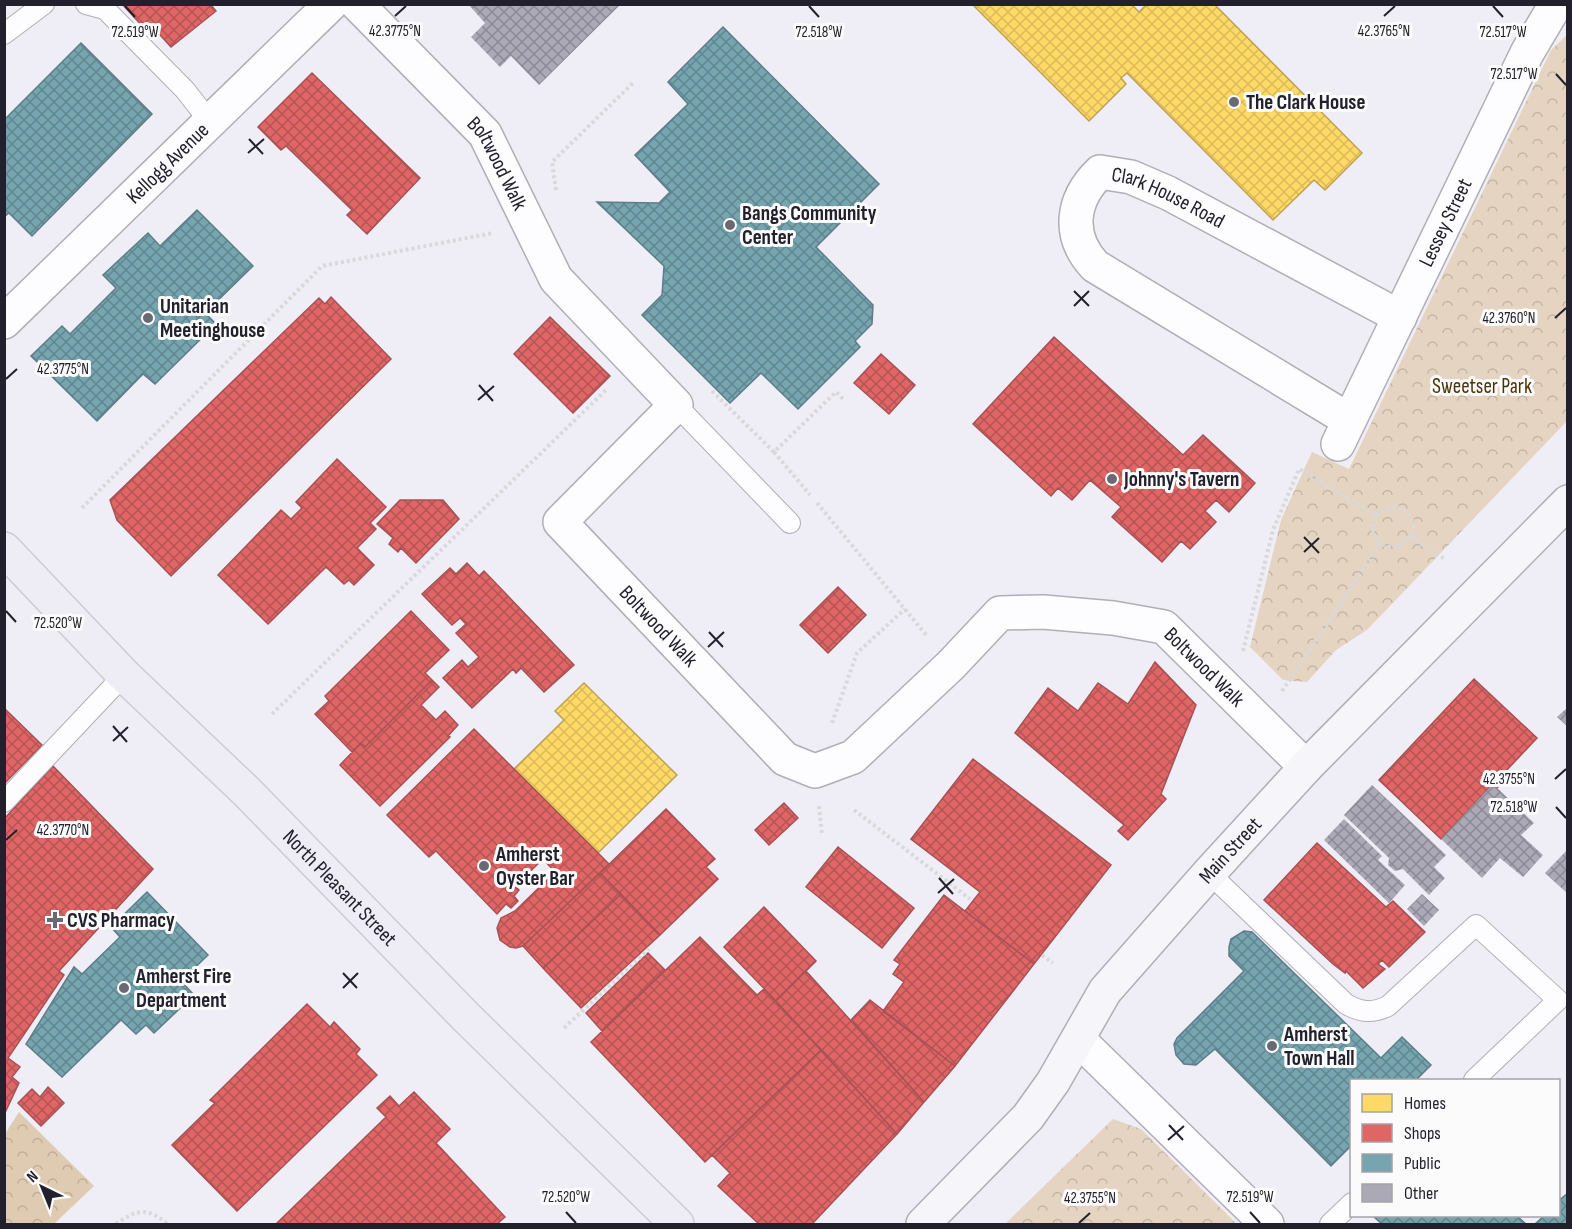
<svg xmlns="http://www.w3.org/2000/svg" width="1572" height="1229" font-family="'Sofia Sans Condensed',sans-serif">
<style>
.forest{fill:url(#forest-crowns)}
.park{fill:url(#park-crowns)}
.homes{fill:url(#homes-cross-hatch);stroke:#bda255;stroke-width:1.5}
.shops{fill:url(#shops-cross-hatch);stroke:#a75155;stroke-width:1.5}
.public{fill:url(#public-cross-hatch);stroke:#5d7d88;stroke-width:1.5}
.building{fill:url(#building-cross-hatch)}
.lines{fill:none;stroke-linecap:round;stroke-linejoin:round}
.service-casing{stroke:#b0aeb7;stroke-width:22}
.minor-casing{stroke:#b0aeb7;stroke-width:36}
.secondary-casing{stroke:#b0aeb7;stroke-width:36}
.primary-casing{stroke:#cdccd2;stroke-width:36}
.path{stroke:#d9d9db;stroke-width:4;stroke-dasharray:3 3;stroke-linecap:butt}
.service{stroke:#fdfcfe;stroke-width:20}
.minor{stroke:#fdfcfe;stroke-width:33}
.secondary{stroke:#f6f5f9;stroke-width:33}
.primary{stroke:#eeecf4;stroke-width:33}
.ticks{fill:none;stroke:#22202c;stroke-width:2}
.poi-dot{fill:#6a6873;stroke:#fbfbfb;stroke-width:2}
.labels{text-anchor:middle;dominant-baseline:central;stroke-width:6;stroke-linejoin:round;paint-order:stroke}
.poi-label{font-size:21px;font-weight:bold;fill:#22202c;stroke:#fbfbfb;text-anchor:start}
.street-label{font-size:21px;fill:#22202c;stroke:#fbfbfb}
.park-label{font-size:21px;fill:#4b3307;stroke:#fbfbfb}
.ticks-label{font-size:15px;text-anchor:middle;fill:#22202c;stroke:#fbfbfb;stroke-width:6;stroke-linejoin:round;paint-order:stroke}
</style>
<defs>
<pattern id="forest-crowns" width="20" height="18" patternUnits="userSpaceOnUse" patternTransform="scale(1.5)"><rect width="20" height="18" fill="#dfcbb2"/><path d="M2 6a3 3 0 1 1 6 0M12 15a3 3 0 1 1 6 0" fill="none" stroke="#bfae99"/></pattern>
<pattern id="park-crowns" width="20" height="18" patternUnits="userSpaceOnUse" patternTransform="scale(1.5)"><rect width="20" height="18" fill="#e5d4c1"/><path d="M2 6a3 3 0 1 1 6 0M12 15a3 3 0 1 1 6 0" fill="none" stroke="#c4b6a6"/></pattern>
<pattern id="homes-cross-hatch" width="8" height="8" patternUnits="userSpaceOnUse" patternTransform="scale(1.5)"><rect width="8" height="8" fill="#ffd966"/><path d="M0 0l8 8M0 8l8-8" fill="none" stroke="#daba59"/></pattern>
<pattern id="shops-cross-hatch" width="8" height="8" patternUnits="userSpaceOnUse" patternTransform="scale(1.5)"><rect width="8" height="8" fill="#e06666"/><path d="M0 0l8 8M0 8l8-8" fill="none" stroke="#b55454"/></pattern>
<pattern id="public-cross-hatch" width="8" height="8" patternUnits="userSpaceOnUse" patternTransform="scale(1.5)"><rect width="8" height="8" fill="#76a5af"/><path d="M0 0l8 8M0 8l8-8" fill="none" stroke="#60868f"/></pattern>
<pattern id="building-cross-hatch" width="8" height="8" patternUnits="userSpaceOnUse" patternTransform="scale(1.5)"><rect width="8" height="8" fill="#aba9b6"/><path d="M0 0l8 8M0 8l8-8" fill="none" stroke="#8b8994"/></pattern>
</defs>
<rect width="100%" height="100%" fill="#efeef6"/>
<path class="forest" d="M19,1112L94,1186L54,1224H5V1134Z"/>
<path class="park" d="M1567,35V421L1367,630L1336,650L1307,682L1283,680L1250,647L1281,520L1312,452L1349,469L1551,50Z
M1113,1119L1141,1129L1237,1224H1005Z"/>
<path class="homes" d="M972,4H1131L1139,12L1145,6L1143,4H1214L1362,153L1325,190L1314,180L1273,220L1127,73L1121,78L1126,84L1089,121Z
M584,683L677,775L598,853L514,769L564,720L555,711Z"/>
<path class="shops" d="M122,4H210L216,11L171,47L151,25L145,29Z
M312,73L420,178L367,234L347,215L352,210L286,146L281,150L258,127Z
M331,297L391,359L171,576L117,520L110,500L319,298L325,304Z
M550,317L610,376L573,413L514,354Z
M1054,337L1183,455L1203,435L1255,483L1229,512L1216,500L1205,511L1216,522L1190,549L1181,541L1162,562L1112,517L1121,507L1090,480L1072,500L1058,488L1051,496L973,424Z
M881,354L915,385L889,414L854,383Z
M337,459L386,507L370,523L376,529L357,548L374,565L354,585L349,580L344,584L326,567L268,624L218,575L281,510L291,519L302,508L296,502Z
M400,500H443L459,519L416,563L401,548L398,552L389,544L393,538L377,524Z
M467,563L479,576L484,571L574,665L544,692L521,668L516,673L513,669L472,708L443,678L462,660L468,667L479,657L456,633L466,624L460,618L452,625L422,594L450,568L456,574Z
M838,587L866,615L828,653L800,625Z
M411,611L449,650L425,673L432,680L365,747L361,743L352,752L315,714L329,701L325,696Z
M1155,662L1196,705L1161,794L1166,799L1128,840L1118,831L1124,825L1015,733L1048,688L1078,711L1098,683L1128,704Z
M1474,679L1537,738L1504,773L1508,776L1497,788L1493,784L1441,839L1379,780Z
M432,680L439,687L421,705L436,720L445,711L458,725L448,736L450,737L380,806L340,765L361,743L365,747Z
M4,708L42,745L4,784Z
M474,729L609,864L523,946L516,948L510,947L500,940L497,928L501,918L515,911L555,872L543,859L515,886L519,890L514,896L518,901L511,908L506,904L497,914L436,851L429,857L387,815Z
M973,759L1111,865L1034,964L965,911L980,892L911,839Z
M53,766L153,869L59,971L64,975L8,1058L20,1067L12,1077L19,1083L4,1115V819Z
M784,803L798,818L769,845L755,830Z
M666,809L715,859L706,867L718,879L660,935L600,873Z
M1317,843L1386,907L1393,901L1425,932L1389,967L1382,960L1378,964L1385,969L1363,988L1346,971L1345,973L1333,964L1264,900Z
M838,847L914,908L882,948L806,887Z
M600,873L621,894L543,968L523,946Z
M621,894L660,935L581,1008L543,968Z
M944,895L1034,964L955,1066L883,1011L904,982L893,974L900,964L894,960Z
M764,907L816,961L776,1001L724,947Z
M700,937L757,995L764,989L821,1050L705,1162L591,1042Z
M648,953L665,970L602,1031L586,1013Z
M806,971L924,1102L897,1134L776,1001Z
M870,1000L955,1066L924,1102L851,1020Z
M307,1004L330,1027L334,1022L360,1049L356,1054L377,1075L237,1211L172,1145L215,1103L210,1100Z
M821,1050L897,1134L812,1224H759L718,1186L730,1173L712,1155Z
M48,1087L64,1103L41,1126L18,1103L32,1089L40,1097Z
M414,1092L450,1129L436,1143L505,1217L497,1224H276L386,1117L377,1108L390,1096L399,1106Z"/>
<path class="public" d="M723,27L879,184L816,247L873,305L872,324L855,341L860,347L798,409L761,373L730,403L642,315L662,295L664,266L597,202L659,203L670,192L635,155L688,104L668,82Z
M81,43L152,114L32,236L9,213L4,217V120Z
M197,210L253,266L205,313L216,324L155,384L143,374L97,421L31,356L62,326L70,334L116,288L103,275L148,233L160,246Z
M147,892L208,955L181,981L194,995L154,1033L146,1025L136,1034L121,1020L62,1077L26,1044L74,967L82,974L120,937L111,927Z
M1244,931L1252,932L1381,1058L1402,1037L1431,1065L1416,1080H1352V1145L1331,1166L1215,1049L1196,1065L1184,1064L1176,1055L1174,1044L1177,1038L1244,971L1229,956V947L1231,939Z
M1568,1193V1224H1535L1544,1216H1558V1201Z
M1373,1216H1517L1526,1224H1382Z"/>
<path class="building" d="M468,4H621L539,85L511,56L500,67L471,37L485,23Z
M1568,707V727L1557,717Z
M1493,784L1534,823L1521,835L1543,855L1523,877L1500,858L1482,878L1441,839Z
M1372,785L1446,855L1434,867L1445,878L1429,895L1403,869L1395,871L1388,865L1389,858L1344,815Z
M1344,819L1382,856L1378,860L1405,885L1389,903L1324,840Z
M1568,849V894L1545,873Z
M1422,894L1439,910L1424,926L1407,909Z"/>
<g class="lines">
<g class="service-casing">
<path id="service" d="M86,4L105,9L185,90L210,122
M4,34L44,4
M676,405L790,523
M4,802L124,675
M1209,873L1346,1004C1360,1012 1372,1014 1388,1006L1476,925L1558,1000L1474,1080
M1330,1224L1352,1203"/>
</g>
<g class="minor-casing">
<g id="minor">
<path id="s1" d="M357,4L485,134L556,279L676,405L560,522L785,759L815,771L853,757L951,665L1000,613L1043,612L1113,618L1164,627L1306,767"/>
<path id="s2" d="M4,322L331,4"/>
<path id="s3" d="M1349,420L1095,266C1067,236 1071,200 1100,172L1131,177L1168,193L1400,317"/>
<path id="s4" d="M1338,444L1527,53L1556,4"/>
<path d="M1079,1040L1267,1224"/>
</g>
</g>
<g class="secondary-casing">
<g id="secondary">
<path id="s5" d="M923,1224L1028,1117L1053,1082L1105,991L1209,873L1306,767L1568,502"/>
</g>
</g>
<g class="primary-casing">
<g id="primary">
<path id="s6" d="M4,549L124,675L248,793L465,1016L677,1224"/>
</g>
</g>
<path class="path" d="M556,190L552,162L634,82
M712,391L774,452L836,392L844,400
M774,452L810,495
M817,503L927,636
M1373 527a20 20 0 1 1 40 0a20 20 0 1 1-40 0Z
M82,508L322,266L493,233
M1411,537L1446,560
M1243,651L1273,530L1299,469L1376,515
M1282,691L1381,543
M272,714L608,388
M832,723L857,653L905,609
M819,806L822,835
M854,810L970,899
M1042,955L1053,963
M564,1028L649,949
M116,1224C136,1210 147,1206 167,1224"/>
<use href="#service" class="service"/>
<use href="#minor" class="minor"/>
<use href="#secondary" class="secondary"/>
<use href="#primary" class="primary"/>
</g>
<path class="ticks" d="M125,6L135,17M809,6L819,17M1493,6L1503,17M395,16L406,6M1384,16L1395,6M1556,74L1566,85M249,139L263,154M248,153L264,139M1074,291L1089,306M1074,306L1089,291M1555,318L1566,308M6,379L17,369M479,385L493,401M478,400L494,386M1304,537L1319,553M1304,552L1319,538M6,611L16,622M709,632L723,647M708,647L724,632M113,726L127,742M113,741L128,727M1555,779L1566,769M1556,807L1566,818M6,840L17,830M939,878L953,894M938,893L954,879M343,973L357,988M343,988L358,973M1169,1125L1183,1140M1168,1140L1184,1126M566,1212L576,1223M1250,1212L1260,1223M1079,1223L1090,1213"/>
<g class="poi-dot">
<circle cx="1234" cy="102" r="6"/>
<circle cx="730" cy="225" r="6"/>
<circle cx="148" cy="318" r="6"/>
<circle cx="1112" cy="479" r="6"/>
<circle cx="484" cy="866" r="6"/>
<path d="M52 911h6v6h6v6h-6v6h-6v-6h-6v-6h6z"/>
<circle cx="124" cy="988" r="6"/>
<circle cx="1272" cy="1046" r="6"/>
</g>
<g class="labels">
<g class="poi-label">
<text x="1246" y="102">The Clark House</text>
<text x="742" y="213">Bangs Community<tspan x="742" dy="24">Center</tspan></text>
<text x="160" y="306">Unitarian<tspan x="160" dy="24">Meetinghouse</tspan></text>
<text x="1124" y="479">Johnny's Tavern</text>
<text x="496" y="854">Amherst<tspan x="496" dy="24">Oyster Bar</tspan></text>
<text x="67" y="920">CVS Pharmacy</text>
<text x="136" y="976">Amherst Fire<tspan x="136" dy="24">Department</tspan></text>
<text x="1284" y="1034">Amherst<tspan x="1284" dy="24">Town Hall</tspan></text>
</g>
<g class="street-label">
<text stroke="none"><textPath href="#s2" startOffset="228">Kellogg Avenue</textPath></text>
<text stroke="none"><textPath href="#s1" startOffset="214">Boltwood Walk</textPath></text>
<text stroke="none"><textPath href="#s3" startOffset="476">Clark House Road</textPath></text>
<text stroke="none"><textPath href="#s4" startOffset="246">Lessey Street</textPath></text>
<text stroke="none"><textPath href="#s1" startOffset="826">Boltwood Walk</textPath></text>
<text stroke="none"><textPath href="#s1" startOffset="1510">Boltwood Walk</textPath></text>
<text stroke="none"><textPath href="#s5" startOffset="486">Main Street</textPath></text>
<text stroke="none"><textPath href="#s6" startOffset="477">North Pleasant Street</textPath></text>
</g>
<g class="park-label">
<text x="1482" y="386">Sweetser Park</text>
</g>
</g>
<g class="ticks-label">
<text x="395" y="36">42.3775°N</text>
<text x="1384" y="36">42.3765°N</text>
<text x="135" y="37">72.519°W</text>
<text x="819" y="37">72.518°W</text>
<text x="1503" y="37">72.517°W</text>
<text x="1514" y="79">72.517°W</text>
<text x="1509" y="323">42.3760°N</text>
<text x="63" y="374">42.3775°N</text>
<text x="58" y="628">72.520°W</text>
<text x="1509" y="784">42.3755°N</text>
<text x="1514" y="812">72.518°W</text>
<text x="63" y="835">42.3770°N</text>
<text x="566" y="1202">72.520°W</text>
<text x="1250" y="1202">72.519°W</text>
<text x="1090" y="1203">42.3755°N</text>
</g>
<rect width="1572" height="1229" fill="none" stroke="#22202c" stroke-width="12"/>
<rect x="1350" y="1079" width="210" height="138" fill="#fbfbfb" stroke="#a4a3a8" stroke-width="1.5"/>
<rect x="1362" y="1094" width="30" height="18" fill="#ffd966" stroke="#a4a3a8" stroke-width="1.5"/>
<text x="1404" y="1109" font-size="18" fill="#22202c">Homes</text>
<rect x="1362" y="1124" width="30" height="18" fill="#e06666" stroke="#a4a3a8" stroke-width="1.5"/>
<text x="1404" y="1139" font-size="18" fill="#22202c">Shops</text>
<rect x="1362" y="1154" width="30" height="18" fill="#76a5af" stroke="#a4a3a8" stroke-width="1.5"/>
<text x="1404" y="1169" font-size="18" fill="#22202c">Public</text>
<rect x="1362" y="1184" width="30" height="18" fill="#aba9b6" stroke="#a4a3a8" stroke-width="1.5"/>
<text x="1404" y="1199" font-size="18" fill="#22202c">Other</text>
<g transform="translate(42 1187) rotate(317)" stroke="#fbfbfb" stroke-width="4.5" paint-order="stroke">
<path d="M0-4.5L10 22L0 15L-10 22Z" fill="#22202c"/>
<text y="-9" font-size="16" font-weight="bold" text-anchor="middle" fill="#22202c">N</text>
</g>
</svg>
